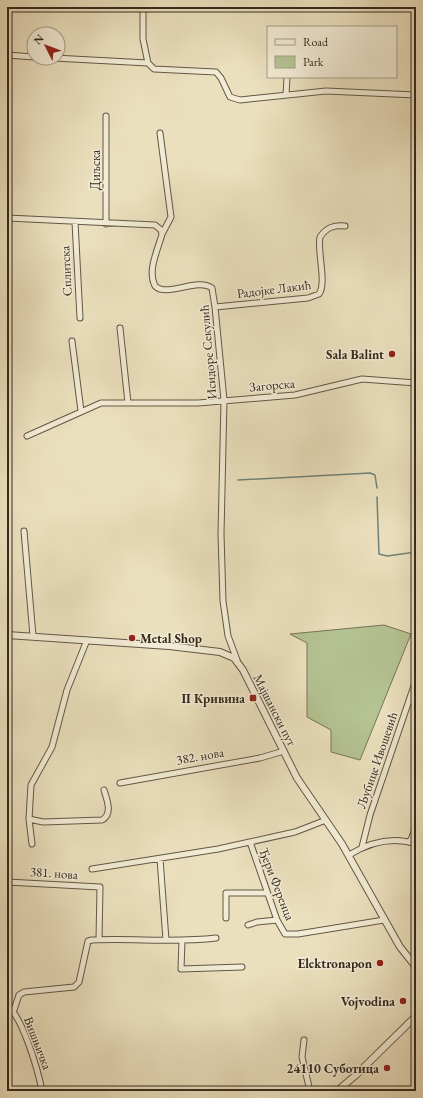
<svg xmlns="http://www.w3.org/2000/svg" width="423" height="1098" font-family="'EB Garamond',serif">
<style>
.green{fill:#b5c393;stroke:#757658}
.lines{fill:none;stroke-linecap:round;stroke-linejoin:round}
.stream{stroke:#708277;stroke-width:1.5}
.minor-casing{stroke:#625845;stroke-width:7}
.tertiary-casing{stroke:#625845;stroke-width:8}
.minor{stroke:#f2ebd5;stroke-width:5}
.tertiary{stroke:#f2ebd5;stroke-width:6}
.poi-dot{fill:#8f2418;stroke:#f2ebd5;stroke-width:1.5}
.labels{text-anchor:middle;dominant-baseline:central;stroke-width:3;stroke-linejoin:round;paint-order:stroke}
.street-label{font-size:13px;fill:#352a1d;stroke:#f2ebd5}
.poi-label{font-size:13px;font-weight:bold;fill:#352a1d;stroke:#f2ebd5;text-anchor:end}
</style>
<rect width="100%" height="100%" fill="#ebe0be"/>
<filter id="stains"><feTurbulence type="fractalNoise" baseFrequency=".005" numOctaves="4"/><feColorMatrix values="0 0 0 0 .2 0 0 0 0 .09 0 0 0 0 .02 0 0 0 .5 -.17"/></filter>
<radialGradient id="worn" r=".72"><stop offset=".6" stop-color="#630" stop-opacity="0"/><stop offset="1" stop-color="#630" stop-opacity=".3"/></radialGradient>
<path class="green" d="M384,625L411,634L360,760L331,752V730L307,717V643L290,634Z"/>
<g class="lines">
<path class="stream" d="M238,480L370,473L375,475L377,488
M377,497L379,554L387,556L416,552"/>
<g class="minor-casing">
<path id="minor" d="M143,7V39L148,63
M7,55L34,57
M54,58L148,63L154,69L216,72L221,78L230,97L240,100L326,91L416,95
M286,95L287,77
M160,133L171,217L162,234
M7,218L155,225L161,230L162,234C158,250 147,270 155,286C167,298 197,277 212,288L215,307L224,400L221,534L223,601L228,636L237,660
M75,222L80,318
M106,224V116
M215,307L308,298L319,294C327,283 317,252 320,237C327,227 334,225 345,226
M120,328L128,403
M72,341L81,411
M27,436L101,403H198L295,395L362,379L416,383
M24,531L33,636
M120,783L260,758L284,751
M29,819L43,822L102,820C113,814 107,800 104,790
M250,842L277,920L285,934H298L384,920
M410,842L416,827
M32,844L29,819L31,785L52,747L67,690L87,640
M362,847L370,815L416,680
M349,855C370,842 392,836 416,844
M160,859L166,940
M92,869L218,849L295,832L326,820
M7,882L100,887L99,939
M226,918V893H267
M248,925L257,922L277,920
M182,940L181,969L242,967
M7,1005C23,1018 38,1070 42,1091
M14,1010L19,995L24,992L74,987L79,982L88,941L92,940C133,938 175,943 216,938
M304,1040L302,1057L310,1091"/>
</g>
<g class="tertiary-casing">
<path id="tertiary" d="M7,635L169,646L220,652L234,658L243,670L297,778L342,844L400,947L416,967
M337,1091L356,1075L416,1016"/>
</g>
<use href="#minor" class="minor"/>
<use href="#tertiary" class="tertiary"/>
</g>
<g class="poi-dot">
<circle cx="392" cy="354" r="4"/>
<circle cx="132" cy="638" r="4"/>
<rect x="249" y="694" width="8" height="8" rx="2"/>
<circle cx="380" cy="963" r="4"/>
<circle cx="403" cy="1001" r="4"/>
<circle cx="387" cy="1068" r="4"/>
</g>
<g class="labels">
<g class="street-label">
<text transform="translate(95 170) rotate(-90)">Диљска</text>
<text transform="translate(66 271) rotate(-93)">Сплитска</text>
<text transform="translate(274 289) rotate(-7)">Радојке Лакић</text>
<text transform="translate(208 352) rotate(-95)">Исидоре Секулић</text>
<text transform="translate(272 385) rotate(-5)">Загорска</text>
<text transform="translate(275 710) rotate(63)">Мајшански пут</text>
<text transform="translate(200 756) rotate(-10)">382. нова</text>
<text transform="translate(377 760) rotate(-71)">Љубице Ивошевић</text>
<text transform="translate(54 873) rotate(4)">381. нова</text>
<text transform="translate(277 884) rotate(69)">Ђери Ференца</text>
<text transform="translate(38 1043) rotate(69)">Вишњичка</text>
</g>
<g class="poi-label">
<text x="384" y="354">Sala Balint</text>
<text x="140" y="638" text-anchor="start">Metal Shop</text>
<text x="245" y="698">II Кривина</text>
<text x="372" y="963">Elektronapon</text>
<text x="395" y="1001">Vojvodina</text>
<text x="379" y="1068">24110 Суботица</text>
</g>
</g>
<rect width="423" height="1098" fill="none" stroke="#ebe0be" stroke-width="24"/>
<rect x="8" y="8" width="407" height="1082" fill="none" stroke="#352a1d" stroke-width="2"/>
<rect x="12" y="12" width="399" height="1074" fill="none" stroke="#352a1d"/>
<rect x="267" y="26" width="130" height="52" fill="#f2ebd5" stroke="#a69e8b"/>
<rect x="275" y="39" width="20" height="6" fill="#f2ebd5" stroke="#a69e8b"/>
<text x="303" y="46" font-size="12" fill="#352a1d">Road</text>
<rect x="275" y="56" width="20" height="12" fill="#b5c393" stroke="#a69e8b"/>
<text x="303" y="66" font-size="12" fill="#352a1d">Park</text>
<g transform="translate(46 46) rotate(312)"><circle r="19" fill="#f2ebd5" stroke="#a69e8b"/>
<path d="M0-3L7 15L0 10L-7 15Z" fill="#8f2418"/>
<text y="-6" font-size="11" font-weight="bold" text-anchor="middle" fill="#352a1d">N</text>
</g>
<rect width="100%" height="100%" filter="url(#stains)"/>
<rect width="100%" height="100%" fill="url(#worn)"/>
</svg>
